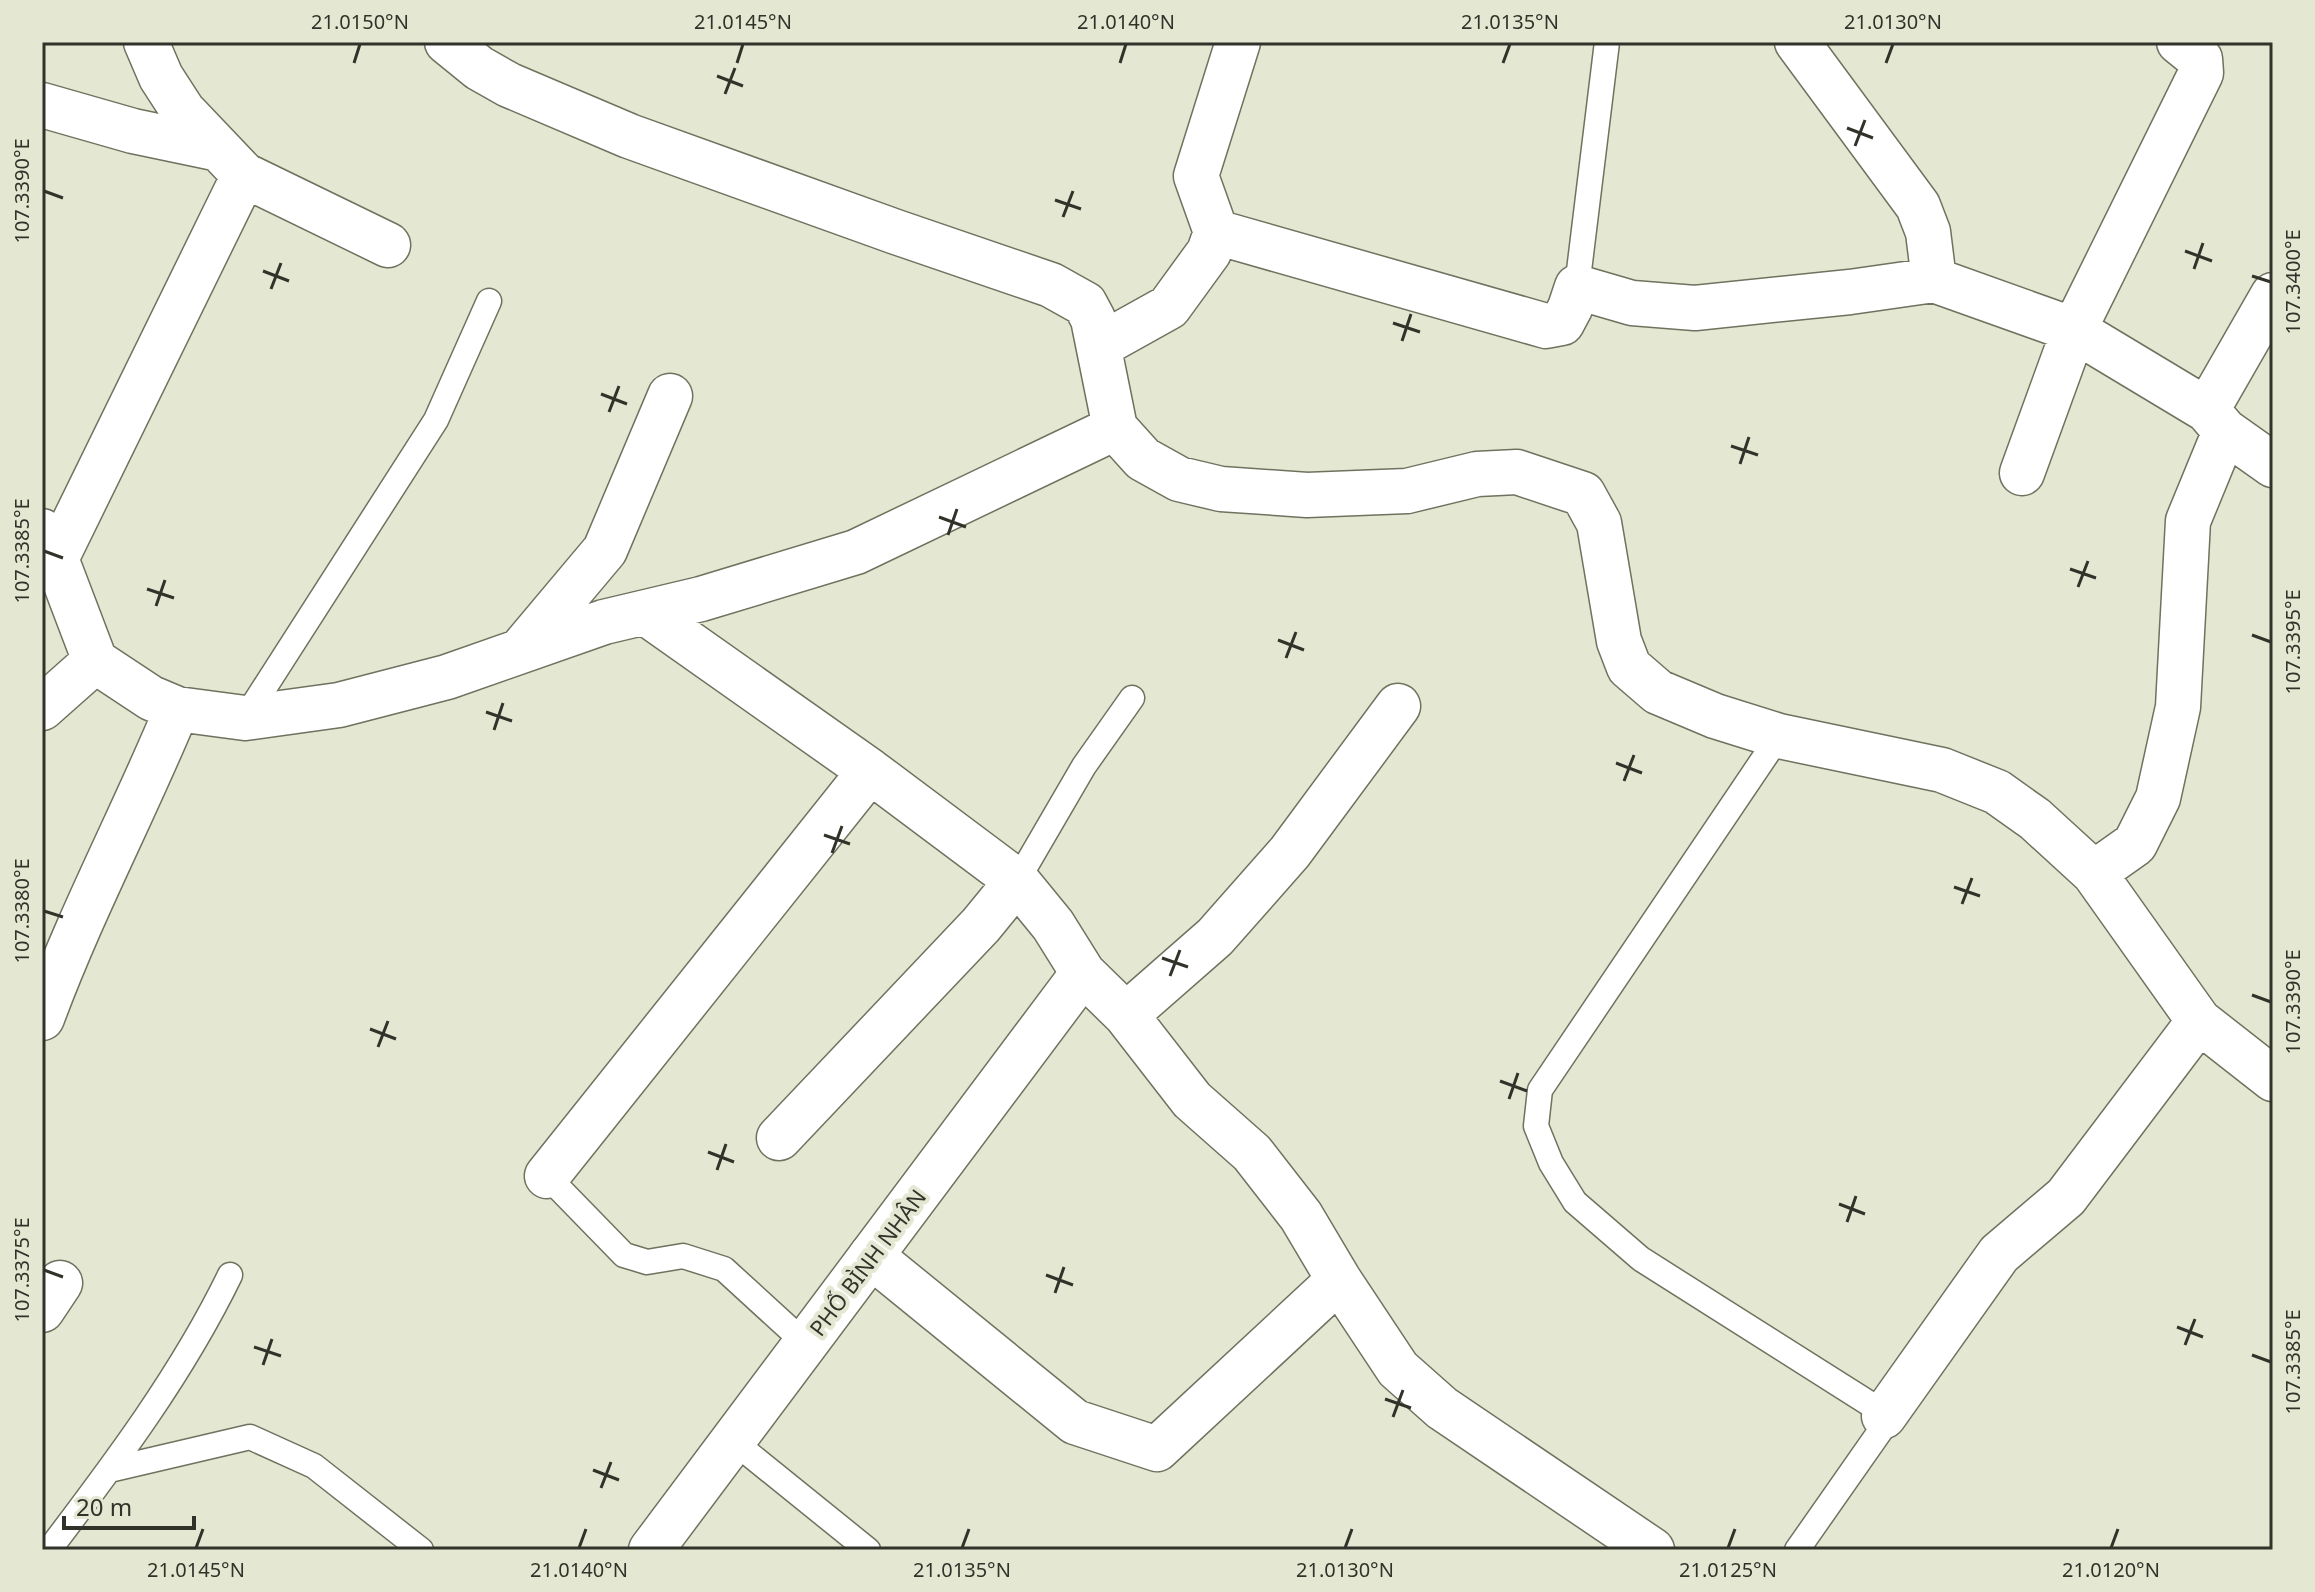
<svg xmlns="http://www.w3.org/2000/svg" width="2315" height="1592" font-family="'Noto Sans',sans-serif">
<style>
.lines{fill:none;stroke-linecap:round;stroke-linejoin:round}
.service-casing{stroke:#6e725e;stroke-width:27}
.minor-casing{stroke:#6e725e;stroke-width:47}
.tertiary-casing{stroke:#6e725e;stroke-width:47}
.service{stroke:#fff;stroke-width:24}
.minor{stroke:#fff;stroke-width:44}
.tertiary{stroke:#fff;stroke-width:44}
.ticks{fill:none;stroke:#31332a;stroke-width:3}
.labels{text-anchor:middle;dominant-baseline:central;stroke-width:8;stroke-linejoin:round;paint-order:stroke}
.street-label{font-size:22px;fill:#31332a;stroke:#e4e8d2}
.neatline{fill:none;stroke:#31332a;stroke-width:3}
.ticks-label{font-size:20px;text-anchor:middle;fill:#31332a}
</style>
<rect width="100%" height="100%" fill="#e4e8d2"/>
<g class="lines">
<g class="service-casing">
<path id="service" d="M1577,287L1607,42
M245,718L436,420L489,301
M1779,736L1540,1090L1536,1126L1551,1163L1575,1202L1641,1259L1870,1404L1884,1416L1881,1430L1797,1550
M1017,881L1084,766L1132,698
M547,1176L624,1255L647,1262L683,1256L724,1269L806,1344
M733,1441L868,1550
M109,1470L250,1437L314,1466L421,1550
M49,1550C115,1463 182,1374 230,1275"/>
</g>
<g class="minor-casing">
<path id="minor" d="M146,42L161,77L183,111L244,175L388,245
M447,42L479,68L509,85L629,136L896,232L1051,285L1085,304L1093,319L1115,428L1143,459L1179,479L1221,489L1307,495L1407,491L1477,474L1517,472L1583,494L1599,523L1619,641L1629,667L1658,692L1715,716L1779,736L1942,770L1997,792L2035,819L2094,873L2199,1021L2273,1079
M1238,42L1196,176L1216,232L1546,326L1562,323L1570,308L1577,287L1632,303L1695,308L1850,292L1934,280
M1797,42L1918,206L1928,232L1934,280L2074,330L2207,410
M42,105L133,131L219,149
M2273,295L2207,410L2225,431L2273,465
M1099,346L1169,307L1209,252L1216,232
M2022,473L2074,330L2201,73L2200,59L2179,42
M42,531L49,540L95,661L151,698L177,709L245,718L339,705L447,677L604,622L701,599L856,552L1115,428
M56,559L244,175
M646,613L870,771L1017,881L1053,925L1083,973L1126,1015L1192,1100L1252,1153L1301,1216L1339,1280L1398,1369L1442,1408L1652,1550
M521,650L605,550L670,396
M42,708L95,661
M2094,873L2135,844L2158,798L2178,707L2188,521L2225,431
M1126,1015L1215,937L1290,852L1398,706
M42,1018C81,912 134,813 177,709
M779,1138L981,925L1017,881
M547,1176L870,771
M871,1256L1075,1422L1157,1449L1339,1280
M42,1310L60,1283
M1884,1416L1999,1254L2066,1197L2199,1021"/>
</g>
<g class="tertiary-casing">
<path id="tertiary" d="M651,1550L1083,973"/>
</g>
<use href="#service" class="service"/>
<use href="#minor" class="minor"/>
<use href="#tertiary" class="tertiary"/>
</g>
<path class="ticks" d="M354,63L360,44M737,63L743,44M1120,63L1126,44M1503,63L1510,44M1886,63L1893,44M717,76L743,86M725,94L735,68M1847,128L1873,138M1855,146L1865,120M44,191L63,198M1055,200L1081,209M1063,217L1073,191M2185,251L2212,261M2194,269L2203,243M263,271L289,281M2252,276L2271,282M271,289L281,263M1393,323L1420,332M1402,341L1411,314M601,394L627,404M609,412L619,386M1731,446L1758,455M1740,464L1749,437M939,517L966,527M948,535L957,509M44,551L63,558M2070,569L2096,578M2078,587L2088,561M147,589L174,598M156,606L165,580M2252,635L2271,642M1278,640L1304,650M1286,658L1296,632M486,712L512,721M494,730L503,703M1616,763L1642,773M1624,781L1634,755M824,835L850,844M832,853L842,826M1954,887L1980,896M1962,904L1972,878M44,911L63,917M1162,958L1188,967M1170,976L1180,950M2252,995L2271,1002M370,1029L396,1039M378,1047L388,1021M1500,1081L1527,1091M1509,1099L1518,1073M708,1152L734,1162M717,1170L726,1144M1839,1204L1865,1214M1847,1222L1856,1196M44,1270L63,1277M1046,1275L1073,1285M1055,1293L1064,1267M2177,1327L2203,1337M2185,1345L2195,1319M254,1347L281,1356M2252,1355L2271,1362M263,1365L272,1339M1385,1399L1411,1408M1393,1417L1403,1390M593,1470L619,1480M601,1488L611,1462M196,1548L203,1529M579,1548L586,1529M962,1548L969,1529M1345,1548L1352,1529M1728,1548L1735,1529M2111,1548L2118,1529"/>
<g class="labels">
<g class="street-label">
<text transform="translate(867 1262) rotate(-53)">PHỐ BÌNH NHÂN</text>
</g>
</g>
<rect width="2315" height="1592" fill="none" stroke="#e4e8d2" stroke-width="88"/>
<path d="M64 1516v12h130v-12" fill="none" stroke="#31332a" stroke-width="4"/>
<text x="76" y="1516" font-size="24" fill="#31332a" stroke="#e4e8d2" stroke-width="6" paint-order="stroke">20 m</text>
<rect x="44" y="44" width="2227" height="1504" class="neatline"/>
<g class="ticks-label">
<text x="360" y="29">21.0150°N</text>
<text x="743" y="29">21.0145°N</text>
<text x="1126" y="29">21.0140°N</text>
<text x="1510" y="29">21.0135°N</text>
<text x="1893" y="29">21.0130°N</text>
<text transform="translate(22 191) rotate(-90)" y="7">107.3390°E</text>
<text transform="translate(2293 282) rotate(-90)" y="7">107.3400°E</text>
<text transform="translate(22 551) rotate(-90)" y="7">107.3385°E</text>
<text transform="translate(2293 642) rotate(-90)" y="7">107.3395°E</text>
<text transform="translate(22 911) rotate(-90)" y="7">107.3380°E</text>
<text transform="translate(2293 1002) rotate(-90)" y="7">107.3390°E</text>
<text transform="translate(22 1270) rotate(-90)" y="7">107.3375°E</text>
<text transform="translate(2293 1362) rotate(-90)" y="7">107.3385°E</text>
<text x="196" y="1577">21.0145°N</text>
<text x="579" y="1577">21.0140°N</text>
<text x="962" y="1577">21.0135°N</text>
<text x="1345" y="1577">21.0130°N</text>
<text x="1728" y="1577">21.0125°N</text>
<text x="2111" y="1577">21.0120°N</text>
</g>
</svg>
